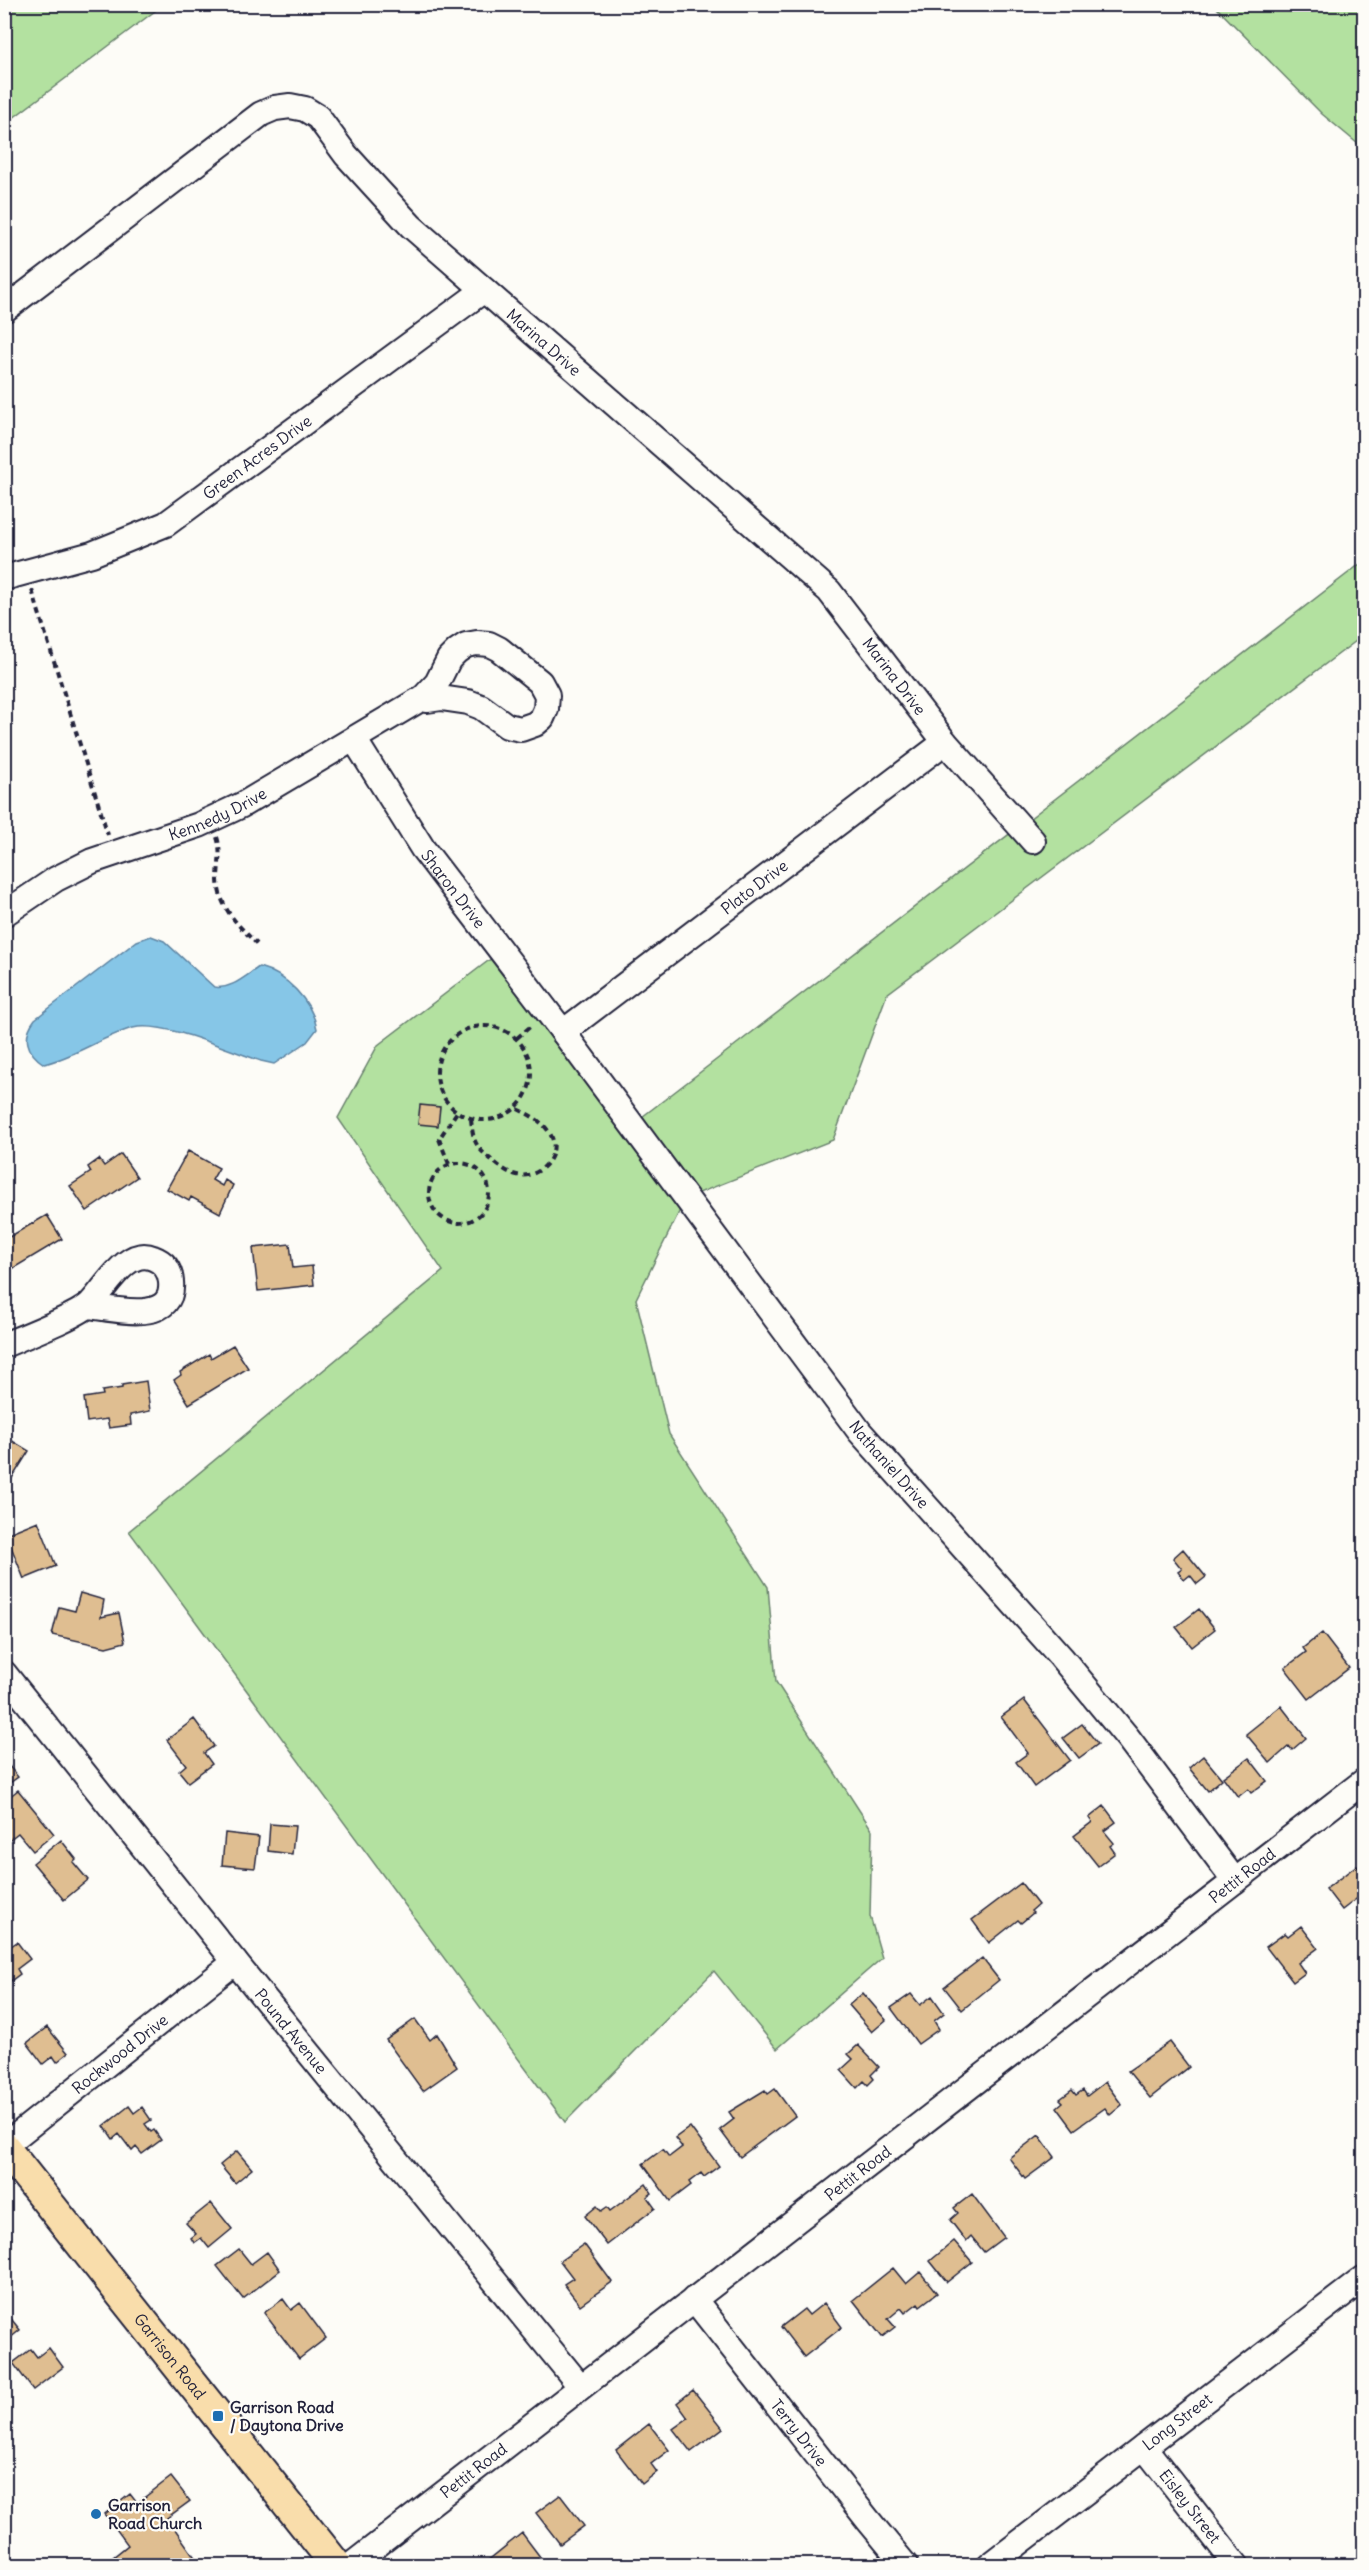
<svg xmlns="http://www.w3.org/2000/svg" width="1369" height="2570" font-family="Delius,sans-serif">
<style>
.green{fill:#b3e1a0;stroke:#6a826e;stroke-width:1.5}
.water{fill:#86c6e7;stroke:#5e84a2;stroke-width:1.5}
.building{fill:#dfbe91;stroke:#22223b;stroke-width:1.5}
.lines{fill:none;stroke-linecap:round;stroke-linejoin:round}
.minor-casing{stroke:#22223b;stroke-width:28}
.major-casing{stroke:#22223b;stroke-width:34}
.path{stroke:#22223b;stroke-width:4;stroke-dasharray:6 4.5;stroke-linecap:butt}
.minor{stroke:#fdfcf7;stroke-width:24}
.major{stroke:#f9ddab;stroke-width:30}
.poi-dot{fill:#1f6fb2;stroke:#fdfcf7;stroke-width:2}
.labels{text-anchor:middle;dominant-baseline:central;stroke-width:4.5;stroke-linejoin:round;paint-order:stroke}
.street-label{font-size:16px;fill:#22223b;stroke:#fdfcf7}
.poi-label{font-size:16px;font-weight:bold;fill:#22223b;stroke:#fdfcf7;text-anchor:start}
</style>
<rect width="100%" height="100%" fill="#fdfcf7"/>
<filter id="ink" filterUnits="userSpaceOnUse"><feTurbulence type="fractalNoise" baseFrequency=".0167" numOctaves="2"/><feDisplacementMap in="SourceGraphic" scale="12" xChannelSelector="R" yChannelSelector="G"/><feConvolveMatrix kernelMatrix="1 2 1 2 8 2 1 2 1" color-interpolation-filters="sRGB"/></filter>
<g filter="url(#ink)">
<path class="green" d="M5,4H163V5L5,124Z
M1214,5H1364V149L1322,114Z
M1364,561V635L887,994L833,1140L686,1198L636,1299L669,1434L768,1587L776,1682L872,1830L870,1916L882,1958L777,2049L714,1971L565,2122L129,1531L443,1271L338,1118L378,1045L492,958L625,1130Z"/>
<path class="water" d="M151,936L164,941L214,987C231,990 245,976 259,967C286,974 312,1001 317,1029L307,1042L274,1064L261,1061C230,1051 163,1020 133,1028C103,1036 75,1057 44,1064C26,1052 22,1036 35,1019L137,941Z"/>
<path class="building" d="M420,1105L440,1107L438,1126L418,1124Z
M188,1151L219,1168L212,1180L222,1186L225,1180L233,1185L220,1213L191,1197L189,1201L167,1189Z
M121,1154L137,1177L87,1211L70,1186L91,1172L88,1167L99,1159L104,1166Z
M47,1215L62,1239L12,1269L4,1256V1240Z
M290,1244L293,1268L312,1266L314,1285L258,1291L253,1248Z
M233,1345L248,1368L189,1404L174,1380L181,1375L180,1372L209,1354L211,1358Z
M146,1381L150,1411L130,1415L131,1425L109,1428L107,1419L87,1422L84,1398L103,1395L102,1391L122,1388V1385Z
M4,1436L29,1451L4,1491Z
M38,1521L56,1566L24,1579L6,1534Z
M1183,1549L1206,1577L1197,1584L1190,1575L1184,1580L1178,1572L1182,1569L1173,1558Z
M80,1593L104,1600L101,1617L119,1613L125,1642L106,1647L52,1635L59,1607L75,1611Z
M1199,1609L1215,1629L1192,1647L1176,1627Z
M1322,1633L1349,1668L1309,1699L1285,1668L1306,1652L1303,1648Z
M1024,1700L1070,1760L1034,1787L1016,1762L1028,1753L1001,1717Z
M1281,1706L1306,1738L1292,1750L1289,1746L1270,1763L1246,1734Z
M194,1719L214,1746L204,1753L212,1764L188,1782L179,1771L186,1765L167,1740Z
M1082,1724L1098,1744L1079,1758L1063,1738Z
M1203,1756L1222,1779L1208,1791L1189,1768Z
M1249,1758L1267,1781L1251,1793L1248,1789L1238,1797L1223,1777Z
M4,1760L18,1777L4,1787Z
M18,1790L54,1834L33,1851L18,1833L4,1844V1801Z
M1104,1806L1116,1822L1104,1831L1114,1843L1110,1846L1115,1853L1098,1866L1074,1836L1092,1822L1089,1818Z
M270,1824L295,1826L292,1854L268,1851Z
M225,1833L259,1837L255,1868L222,1865Z
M61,1840L76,1859L73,1862L88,1880L64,1900L33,1863Z
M1357,1865L1364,1875V1893L1342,1910L1326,1889Z
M1021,1883L1038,1905L1031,1911L1033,1913L1021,1923L1018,1920L989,1943L972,1920Z
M1301,1926L1318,1948L1298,1963L1305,1973L1293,1982L1266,1947L1285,1933L1288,1936Z
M17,1942L30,1959L17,1969L20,1974L4,1986V1951Z
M982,1958L999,1980L962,2010L944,1987Z
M863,1993L886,2020L872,2032L849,2005Z
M911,1994L920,2005L932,1996L944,2013L934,2021L939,2029L918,2044L891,2008Z
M415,2019L430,2040L437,2034L457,2067L423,2091L386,2040Z
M47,2027L68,2053L57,2062L53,2056L43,2064L27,2043Z
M1170,2042L1189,2067L1150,2098L1128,2071Z
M858,2045L879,2067L871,2075L874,2079L868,2085L864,2081L857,2088L841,2070L853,2059L848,2054Z
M1105,2082L1122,2105L1110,2115L1105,2108L1074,2130L1057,2107L1063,2102L1060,2099L1072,2090L1076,2095L1083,2090L1087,2096Z
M775,2089L795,2116L740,2157L720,2130L734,2119L729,2112L765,2090L768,2094Z
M129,2106L134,2113L142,2107L151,2120L145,2124L151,2132L154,2130L161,2140L142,2154L136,2147L132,2151L119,2134L113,2139L104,2126Z
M690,2127L719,2166L704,2177L701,2173L689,2182L691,2185L670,2201L643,2164L663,2149L669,2157L682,2147L675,2138Z
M1039,2135L1055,2157L1025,2179L1009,2158Z
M237,2151L252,2169L235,2183L220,2165Z
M646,2184L652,2193L647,2197L655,2208L607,2245L585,2216L597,2206L601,2211L607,2207L610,2211Z
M972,2194L1004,2237L984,2252L971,2236L966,2241L950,2220L958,2213L954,2208Z
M211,2203L232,2229L209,2248L201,2238L194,2243L191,2238L196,2234L186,2223Z
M954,2241L972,2262L947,2282L930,2261Z
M584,2244L612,2282L580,2305L564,2284L573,2278L560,2261Z
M239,2249L251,2264L267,2252L280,2270L243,2299L217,2266Z
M893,2268L906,2284L920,2272L937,2293L920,2306L918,2303L905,2313L901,2308L888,2319L895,2327L882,2337L853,2300Z
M283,2299L291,2310L300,2303L326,2338L299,2359L264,2313Z
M824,2303L842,2327L804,2357L781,2327L804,2309L809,2315Z
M4,2310L20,2330L4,2343Z
M49,2348L63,2367L33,2390L13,2363L31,2349L37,2357Z
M693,2390L723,2428L691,2452L673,2429L688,2418L677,2403Z
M649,2424L669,2450L651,2464L657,2472L642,2484L616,2450Z
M171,2477L190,2501L167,2518L201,2566H118L112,2558L128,2545L105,2514L130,2494L137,2503Z
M560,2495L584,2526L560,2544L536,2513Z
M522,2533L547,2566H481Z"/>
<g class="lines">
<g class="minor-casing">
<g id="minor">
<path id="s1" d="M4,310L261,114L275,108L290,106L305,109L318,117L346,155L411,226L829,591L945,742L1033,841"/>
<path id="s2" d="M4,578L92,554L166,524L484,290"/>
<path id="s3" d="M354,739L423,849L563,1032L860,1432L1061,1657L1128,1738L1235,1881"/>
<path id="s4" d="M4,914L56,879L92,861L199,825L242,805L424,697L437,683L449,659L457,651L466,645L477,643L489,644L499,649L540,682L547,695L546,709L542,718L535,724L521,729L507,726L481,707L468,702L441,698L427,700L424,697"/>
<path id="s5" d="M563,1032L945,742"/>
<path d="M4,1345C23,1337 80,1315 91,1303C106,1288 127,1247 153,1258C164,1262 170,1270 171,1282C175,1325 114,1309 89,1306"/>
<path id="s6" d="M4,1673L235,1962L580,2386"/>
<path id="s7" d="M4,2146L235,1962"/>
<path id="s8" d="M694,2299L868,2520L906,2566"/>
<path id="s9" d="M1144,2447L1237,2566"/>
<path id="s10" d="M350,2566L1364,1781"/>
<path id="s11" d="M989,2566L1364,2278"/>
</g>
</g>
<g class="major-casing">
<g id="major">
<path id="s12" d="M4,2147L337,2566"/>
</g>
</g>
<path class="path" d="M32,590L108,835
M217,837C222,852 218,865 218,880C219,908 238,925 257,944
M4,993L9,1000
M437 1073a47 47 0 1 1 94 0a47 47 0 1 1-94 0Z
M517,1038L531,1026
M471,1119C473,1141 475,1147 493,1161C500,1167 508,1173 517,1175C540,1180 564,1153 549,1132C541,1120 528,1114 516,1108
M429 1193a30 30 0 1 1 60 0a30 30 0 1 1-60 0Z
M449,1164L439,1139L457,1112"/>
<use href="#minor" class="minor"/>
<use href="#major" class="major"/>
</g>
</g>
<g class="poi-dot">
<rect x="212" y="2410" width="12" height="12" rx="3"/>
<circle cx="96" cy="2514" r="6"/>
</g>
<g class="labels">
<g class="street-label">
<text stroke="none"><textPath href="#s1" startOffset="704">Marina Drive</textPath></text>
<text stroke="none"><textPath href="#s2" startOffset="284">Green Acres Drive</textPath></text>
<text stroke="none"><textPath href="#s1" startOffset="1190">Marina Drive</textPath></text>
<text stroke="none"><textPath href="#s4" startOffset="237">Kennedy Drive</textPath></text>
<text stroke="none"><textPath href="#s5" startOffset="240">Plato Drive</textPath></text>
<text stroke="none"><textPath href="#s3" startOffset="180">Sharon Drive</textPath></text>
<text stroke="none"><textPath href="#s3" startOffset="902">Nathaniel Drive</textPath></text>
<text stroke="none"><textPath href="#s10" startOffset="1128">Pettit Road</textPath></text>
<text stroke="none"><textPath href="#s6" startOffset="459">Pound Avenue</textPath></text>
<text stroke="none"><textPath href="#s7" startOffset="148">Rockwood Drive</textPath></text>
<text stroke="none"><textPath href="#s10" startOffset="642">Pettit Road</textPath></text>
<text stroke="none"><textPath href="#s12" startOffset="267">Garrison Road</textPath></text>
<text stroke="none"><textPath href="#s11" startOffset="237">Long Street</textPath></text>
<text stroke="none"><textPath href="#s8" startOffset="170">Terry Drive</textPath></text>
<text stroke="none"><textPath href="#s10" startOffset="156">Pettit Road</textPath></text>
<text stroke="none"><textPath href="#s9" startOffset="75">Eisley Street</textPath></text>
</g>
<g class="poi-label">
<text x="230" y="2407">Garrison Road<tspan x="230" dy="18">/ Daytona Drive</tspan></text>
<text x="108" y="2505">Garrison<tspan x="108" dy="18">Road Church</tspan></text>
</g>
</g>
<rect width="1369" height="2570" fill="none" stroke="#fdfcf7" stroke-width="24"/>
<rect x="12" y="12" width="1345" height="2546" fill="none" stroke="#22223b" stroke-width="2" filter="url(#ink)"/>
</svg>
